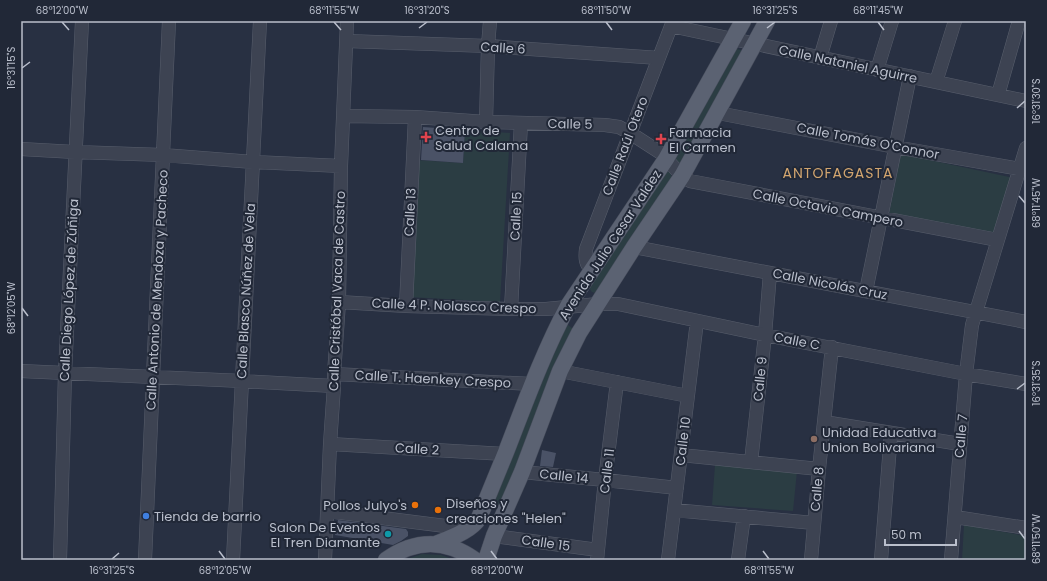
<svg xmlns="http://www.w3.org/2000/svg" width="1047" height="581" font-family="Poppins,sans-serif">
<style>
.green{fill:#2b3d43}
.building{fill:#4a5266}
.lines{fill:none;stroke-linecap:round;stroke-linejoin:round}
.minor-casing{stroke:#585e6c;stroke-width:14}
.major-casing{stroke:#464c5b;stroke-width:17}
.minor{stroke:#3d4352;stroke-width:13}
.major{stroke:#5b6272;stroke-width:16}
.ticks{fill:none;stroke:#babfcc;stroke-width:1.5}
.health-dot{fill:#e0444e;stroke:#212837;stroke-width:1.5}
.education-dot{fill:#8d6e63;stroke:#212837;stroke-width:1.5}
.food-dot{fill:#e8710a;stroke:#212837;stroke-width:1.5}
.shop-dot{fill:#3f7fe0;stroke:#212837;stroke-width:1.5}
.culture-dot{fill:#0f9aa8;stroke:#212837;stroke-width:1.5}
.labels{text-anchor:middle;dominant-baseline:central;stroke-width:4;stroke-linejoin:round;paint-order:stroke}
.street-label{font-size:13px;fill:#babfcc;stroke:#212837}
.poi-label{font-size:13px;fill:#babfcc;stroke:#212837;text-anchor:start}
.neighbourhood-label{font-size:14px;letter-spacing:1px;fill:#d2a56f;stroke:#212837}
.neatline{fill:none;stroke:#babfcc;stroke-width:1.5}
.ticks-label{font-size:10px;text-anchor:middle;fill:#babfcc}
</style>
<rect width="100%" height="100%" fill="#283042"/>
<path class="green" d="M733,48L741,50L743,54L684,160L680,163L676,162L675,159Z
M465,130L510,133L500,302L408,297L416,160L463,163Z
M901,154L1014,178L997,236L889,214Z
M667,171L670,172L672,178L596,293L592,292L589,288Z
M568,325L572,328L573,332L505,502L498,507L494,505L492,501L565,326Z
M715,465L797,471L793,511L712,505Z
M964,525L1026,536V560H962Z
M422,554L441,555L455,560H404Z"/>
<path class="building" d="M423,127L465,130L463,163L421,160Z
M542,450L556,453L553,467L540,466Z
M338,520L406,529L408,532V536L401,541L393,545L335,535Z"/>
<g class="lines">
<g class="minor-casing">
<path id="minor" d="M671,26L1026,101
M347,41L488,46L659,58
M820,58L831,21
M877,70L892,21
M936,82L955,21
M998,95L1019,21
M718,113L895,147L1020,169
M343,116L415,117L486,122L605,125L619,127L630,133L661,153L682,176L690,181L998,240
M486,122L488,46L490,21
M21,149L75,152L163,155L253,162L341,166
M634,247L1026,322
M592,270C585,264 585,258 586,249L673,21
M866,291L910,76
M339,302L406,306L511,309H546L598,304H618L765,335L966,374L1026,384
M406,306L415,117
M511,309L521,123
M21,371L242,381L334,386
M560,371L688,396
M334,374L532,384
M824,422L960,444
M330,444L505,454
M681,455L819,469
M751,462L765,335L770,273
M522,472L605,480L677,488
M674,510L814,523
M327,511L469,529
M955,517L1026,528
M494,536L598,550
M60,560L65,373L82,21
M145,560L153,377L169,21
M233,560L260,21
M325,560L330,444L334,386V374L339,302L341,166L347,21
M597,560L605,480L617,382
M668,560L697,321
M738,560L744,516
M811,560L819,469L832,347
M881,560L891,433
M951,560L966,374L972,325L1026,148"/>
</g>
<g class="major-casing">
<path id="major" d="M436,544C450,538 471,531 479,518C488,496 497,474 506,452C525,403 543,353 568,306L666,159L743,21
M386,560C415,539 446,539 475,560
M486,560L494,536L522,472L560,371L579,333L634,247L682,176L767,21"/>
</g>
<use href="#minor" class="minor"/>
<use href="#major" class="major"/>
</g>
<path class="ticks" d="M62,22L69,30M334,22L341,30M606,22L612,30M878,22L884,30M419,28L427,22M767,28L775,22M22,68L30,62M1017,108L1025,101M1019,196L1025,203M22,308L28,316M1017,389L1025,383M1019,531L1025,539M219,551L225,559M491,551L497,559M763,551L769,559M112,559L119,553"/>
<g class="health-dot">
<path d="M424 131h4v4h4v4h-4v4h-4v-4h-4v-4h4z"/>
<path d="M659 133h4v4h4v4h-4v4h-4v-4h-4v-4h4z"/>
</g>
<circle class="education-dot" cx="814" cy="439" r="4"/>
<g class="food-dot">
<circle cx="415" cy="505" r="4"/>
<circle cx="438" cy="510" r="4"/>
</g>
<circle class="shop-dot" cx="146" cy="516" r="4"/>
<circle class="culture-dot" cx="388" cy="534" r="4"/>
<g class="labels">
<g class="street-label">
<text transform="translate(503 48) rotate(3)">Calle 6</text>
<text transform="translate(848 64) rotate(12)">Calle Nataniel Aguirre</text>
<text transform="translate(570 124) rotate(1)">Calle 5</text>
<text transform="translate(868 141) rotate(11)">Calle Tomás O'Connor</text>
<text transform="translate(625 146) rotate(-69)">Calle Raúl Otero</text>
<text transform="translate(828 208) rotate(11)">Calle Octavio Campero</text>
<text transform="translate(410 212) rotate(-87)">Calle 13</text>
<text transform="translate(516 216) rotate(-87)">Calle 15</text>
<text transform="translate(610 245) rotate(-57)">Avenida Julio Cesar Valdez</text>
<text transform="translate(830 284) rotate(11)">Calle Nicolás Cruz</text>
<text transform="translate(69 290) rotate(-87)">Calle Diego López de Zúñiga</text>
<text transform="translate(157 290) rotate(-87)">Calle Antonio de Mendoza y Pacheco</text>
<text transform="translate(246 291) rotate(-87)">Calle Blasco Núñez de Vela</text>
<text transform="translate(337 291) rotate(-88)">Calle Cristóbal Vaca de Castro</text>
<text transform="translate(454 306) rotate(2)">Calle 4 P. Nolasco Crespo</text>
<text transform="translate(797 341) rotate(11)">Calle C</text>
<text transform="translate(433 379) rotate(3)">Calle T. Haenkey Crespo</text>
<text transform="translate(760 379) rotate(-84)">Calle 9</text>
<text transform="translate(961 436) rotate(-85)">Calle 7</text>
<text transform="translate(683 441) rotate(-83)">Calle 10</text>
<text transform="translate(417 449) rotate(3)">Calle 2</text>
<text transform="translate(607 471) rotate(-83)">Calle 11</text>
<text transform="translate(564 476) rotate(6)">Calle 14</text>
<text transform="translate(817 489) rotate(-85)">Calle 8</text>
<text transform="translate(546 543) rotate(8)">Calle 15</text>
</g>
<g class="poi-label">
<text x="435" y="130">Centro de<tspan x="435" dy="15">Salud Calama</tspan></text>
<text x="669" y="132">Farmacia<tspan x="669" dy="15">El Carmen</tspan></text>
<text x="822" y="432">Unidad Educativa<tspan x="822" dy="15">Union Bolivariana</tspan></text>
<text x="446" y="503">Diseños y<tspan x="446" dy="15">creaciones "Helen"</tspan></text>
<text x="407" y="505" text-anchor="end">Pollos Julyo's</text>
<text x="154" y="516">Tienda de barrio</text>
<text x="380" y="527" text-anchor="end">Salon De Eventos<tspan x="380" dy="15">El Tren Diamante</tspan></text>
</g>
<g class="neighbourhood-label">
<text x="838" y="173">ANTOFAGASTA</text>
</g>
</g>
<rect width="1047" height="581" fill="none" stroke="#212837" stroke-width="44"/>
<path d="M885 539v6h71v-6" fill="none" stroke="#babfcc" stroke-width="2"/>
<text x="891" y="539" font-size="12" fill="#babfcc" stroke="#212837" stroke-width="3" paint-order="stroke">50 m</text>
<rect x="22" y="22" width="1003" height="537" class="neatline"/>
<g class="ticks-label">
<text x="62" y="14">68°12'00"W</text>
<text x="334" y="14">68°11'55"W</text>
<text x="427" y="14">16°31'20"S</text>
<text x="606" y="14">68°11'50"W</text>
<text x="775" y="14">16°31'25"S</text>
<text x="878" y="14">68°11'45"W</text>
<text transform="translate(11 68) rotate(-90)" y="4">16°31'15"S</text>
<text transform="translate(1036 101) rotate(-90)" y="4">16°31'30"S</text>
<text transform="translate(1036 203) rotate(-90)" y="4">68°11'45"W</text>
<text transform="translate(11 308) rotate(-90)" y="4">68°12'05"W</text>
<text transform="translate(1036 383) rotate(-90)" y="4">16°31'35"S</text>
<text transform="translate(1036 539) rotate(-90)" y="4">68°11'50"W</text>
<text x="112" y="574">16°31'25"S</text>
<text x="225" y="574">68°12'05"W</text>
<text x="497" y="574">68°12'00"W</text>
<text x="769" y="574">68°11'55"W</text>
</g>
</svg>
